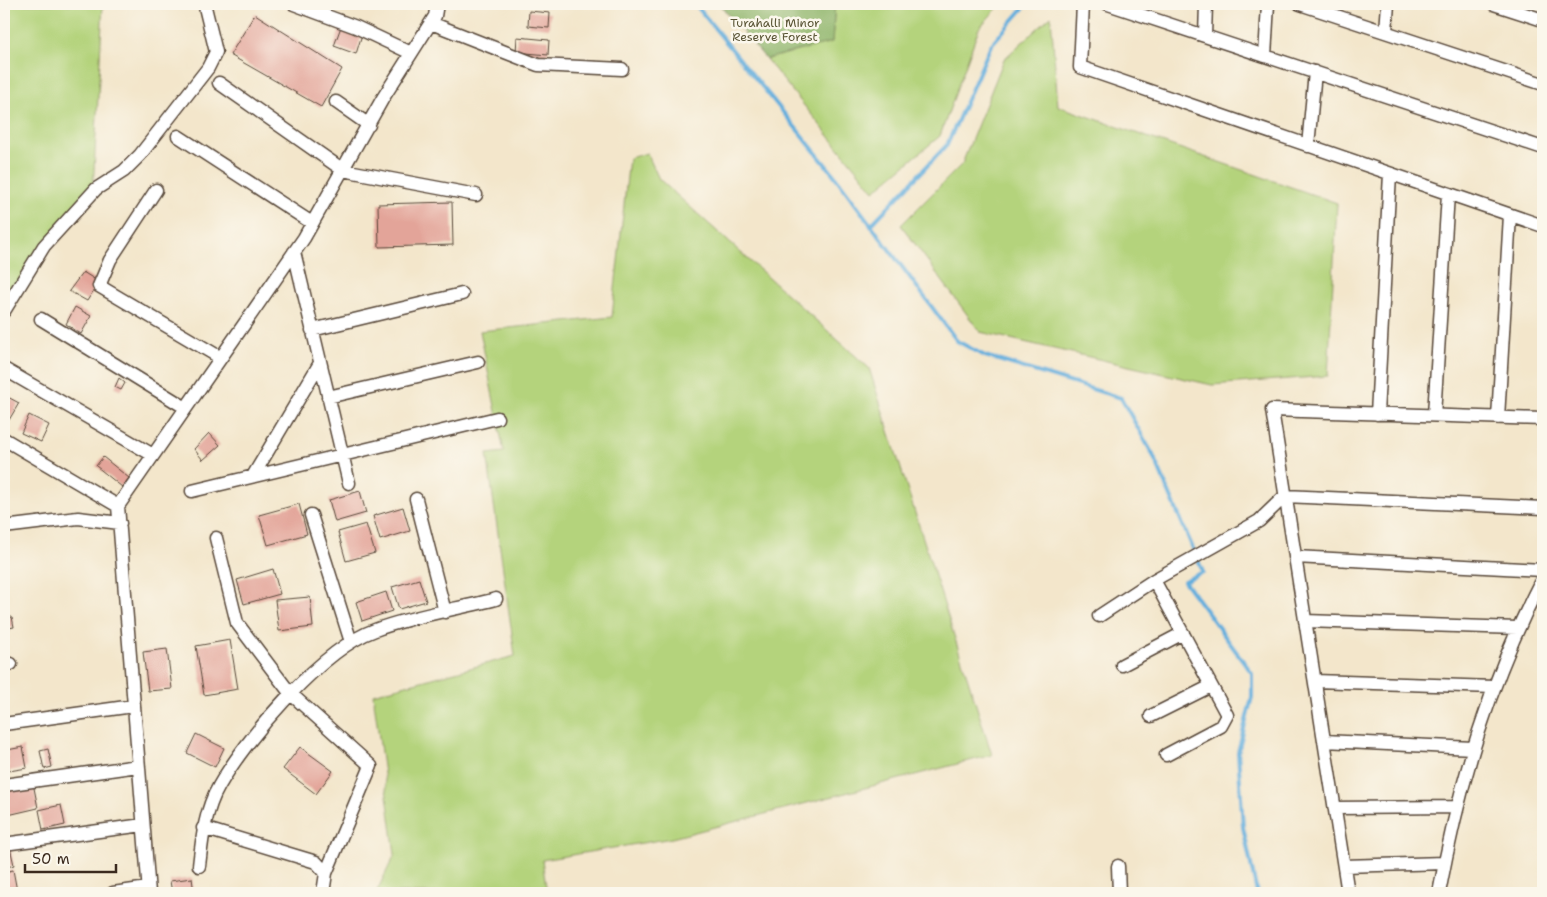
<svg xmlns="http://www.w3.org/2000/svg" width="1547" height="897" font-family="'Shantell Sans',sans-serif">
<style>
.green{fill:#b4d37b;stroke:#787e4c}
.forest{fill:#8fb56b;stroke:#657044}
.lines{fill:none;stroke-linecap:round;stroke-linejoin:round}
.stream{stroke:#65afdd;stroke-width:4}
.building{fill:#e3a499}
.minor-casing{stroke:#574638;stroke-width:15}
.minor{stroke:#fff;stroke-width:12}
.labels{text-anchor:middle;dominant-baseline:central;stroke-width:5;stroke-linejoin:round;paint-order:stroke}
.park-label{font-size:12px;fill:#595435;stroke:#fbf7ec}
</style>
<rect width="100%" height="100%" fill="#fbf7ec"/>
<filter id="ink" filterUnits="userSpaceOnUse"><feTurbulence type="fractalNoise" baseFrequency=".02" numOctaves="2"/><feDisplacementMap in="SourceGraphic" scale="10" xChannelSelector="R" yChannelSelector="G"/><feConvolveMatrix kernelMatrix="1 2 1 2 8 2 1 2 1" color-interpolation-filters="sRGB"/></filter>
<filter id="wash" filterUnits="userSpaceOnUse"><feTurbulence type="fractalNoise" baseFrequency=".0096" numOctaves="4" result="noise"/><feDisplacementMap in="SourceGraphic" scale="20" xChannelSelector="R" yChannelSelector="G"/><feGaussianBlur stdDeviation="1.12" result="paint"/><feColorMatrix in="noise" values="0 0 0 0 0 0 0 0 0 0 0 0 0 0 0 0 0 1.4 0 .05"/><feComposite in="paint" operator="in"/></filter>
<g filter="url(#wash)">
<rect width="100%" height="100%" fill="#f3e6cb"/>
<path class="green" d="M4,4H103L93,190L4,301Z
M835,4H1001L979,28L940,136L874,191L766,59L832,42Z
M1051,16L1058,106L1337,203L1328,376L1212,385L980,332L901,225L962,164L1004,59Z
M647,153L659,179L869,368L992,755L672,838L542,860L547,893H376L395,854L373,694L515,656L487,454L504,452L480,331L612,317L629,158Z"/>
<path class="forest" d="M719,4H835L832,42L766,59Z"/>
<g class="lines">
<path class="stream" d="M695,4L834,175L957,341L985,356L1121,398L1153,455L1203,572L1184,581L1252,673V697L1238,752L1243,827L1257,893
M871,225L947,145L991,45L1027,4"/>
</g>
<g id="blocks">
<path class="building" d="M529,11L550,13L549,28L528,26Z
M255,14L342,69L321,107L230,55Z
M342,24L363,31L356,54L334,46Z
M517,37L549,40L548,55L516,52Z
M452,202L453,245L379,247L378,204Z
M83,272L99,282L87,301L69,291Z
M75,307L91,316L81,334L66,324Z
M119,378L125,383L121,390L115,387Z
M4,395L19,403L9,420L4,417Z
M29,415L49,425L41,442L21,433Z
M209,433L220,445L203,460L194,449Z
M103,457L129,478L122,487L96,466Z
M360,491L366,513L335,522L329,500Z
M299,504L307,534L268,545L259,515Z
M403,507L410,531L380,540L373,516Z
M366,524L375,553L346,561L338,532Z
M273,569L280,594L244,604L237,580Z
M419,579L426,601L399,609L392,587Z
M386,592L392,611L362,621L356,602Z
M310,597L313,627L279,631L275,600Z
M12,617L14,627L4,629V618Z
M230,640L238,689L204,695L196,646Z
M167,649L172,689L148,691L143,652Z
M196,734L224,748L215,767L187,753Z
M23,747L27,768L9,771L7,750Z
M300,747L333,771L316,794L283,769Z
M48,749L52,767L44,769L40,751Z
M33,783L38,808L8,815L4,789Z
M61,805L65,825L43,830L39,810Z
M9,843L14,865L4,868V844Z
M13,870L17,891L5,893L4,872Z
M192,878L194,893H172L170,881Z"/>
</g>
</g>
<g filter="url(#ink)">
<use href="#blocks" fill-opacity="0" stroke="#574638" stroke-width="1"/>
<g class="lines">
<g class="minor-casing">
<path id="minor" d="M294,4L356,27L411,53
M1083,4L1080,67L1543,226
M1108,4L1543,148
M1300,4L1543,84
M1494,4L1543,20
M431,23L538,65L622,69
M1386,31L1388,4
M1205,36L1206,4
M1265,56L1268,4
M219,83L343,170L476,195
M336,102L369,125
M178,136L312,223
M1308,146L1315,72
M156,190L110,260L99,286L221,358
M294,252L349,483
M4,311L44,246L96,189L124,171L140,155L208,68L216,52L205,7
M41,319L186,408
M312,330L462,294
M4,369L153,455
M328,397L478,362
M1377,414L1390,174
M1434,415L1448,194
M1498,418L1510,215
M4,439L118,506
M253,476L320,363
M192,491L497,418
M416,499L445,612
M311,515L351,642
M4,527L78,518L120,523
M216,538L237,623L290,693L371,766L326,873
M1295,557L1543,570
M1099,616L1154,580
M1305,621L1517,628
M4,665L11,664
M1122,665L1183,633
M1315,681L1494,687
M1151,716L1211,686
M4,724L133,706
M1324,741L1473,748
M1166,755L1221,726L1227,715L1154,580L1259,521L1285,496L1543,508
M4,785L138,766
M1335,808L1457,807
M203,828L316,862L326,873L323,893
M4,844L143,825
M199,866C202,839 205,810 219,786C247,737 322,649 375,630C412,616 458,609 496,599
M1118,866L1119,893
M1344,866L1444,863
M113,893L148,888
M149,893L118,506L304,238L383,98L435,16L437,4
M1348,893L1272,410L1543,419
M1439,893C1460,780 1490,680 1543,577"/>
</g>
<use href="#minor" class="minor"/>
</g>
</g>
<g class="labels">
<g class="park-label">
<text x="775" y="23">Turahalli Minor<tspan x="775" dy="14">Reserve Forest</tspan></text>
</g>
</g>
<rect width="1547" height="897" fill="none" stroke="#fbf7ec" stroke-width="20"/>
<path d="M25 864v8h91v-8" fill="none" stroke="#3b2a1e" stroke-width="2.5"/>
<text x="32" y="864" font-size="15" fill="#3b2a1e" stroke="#fbf7ec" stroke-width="4" paint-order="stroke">50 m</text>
</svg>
